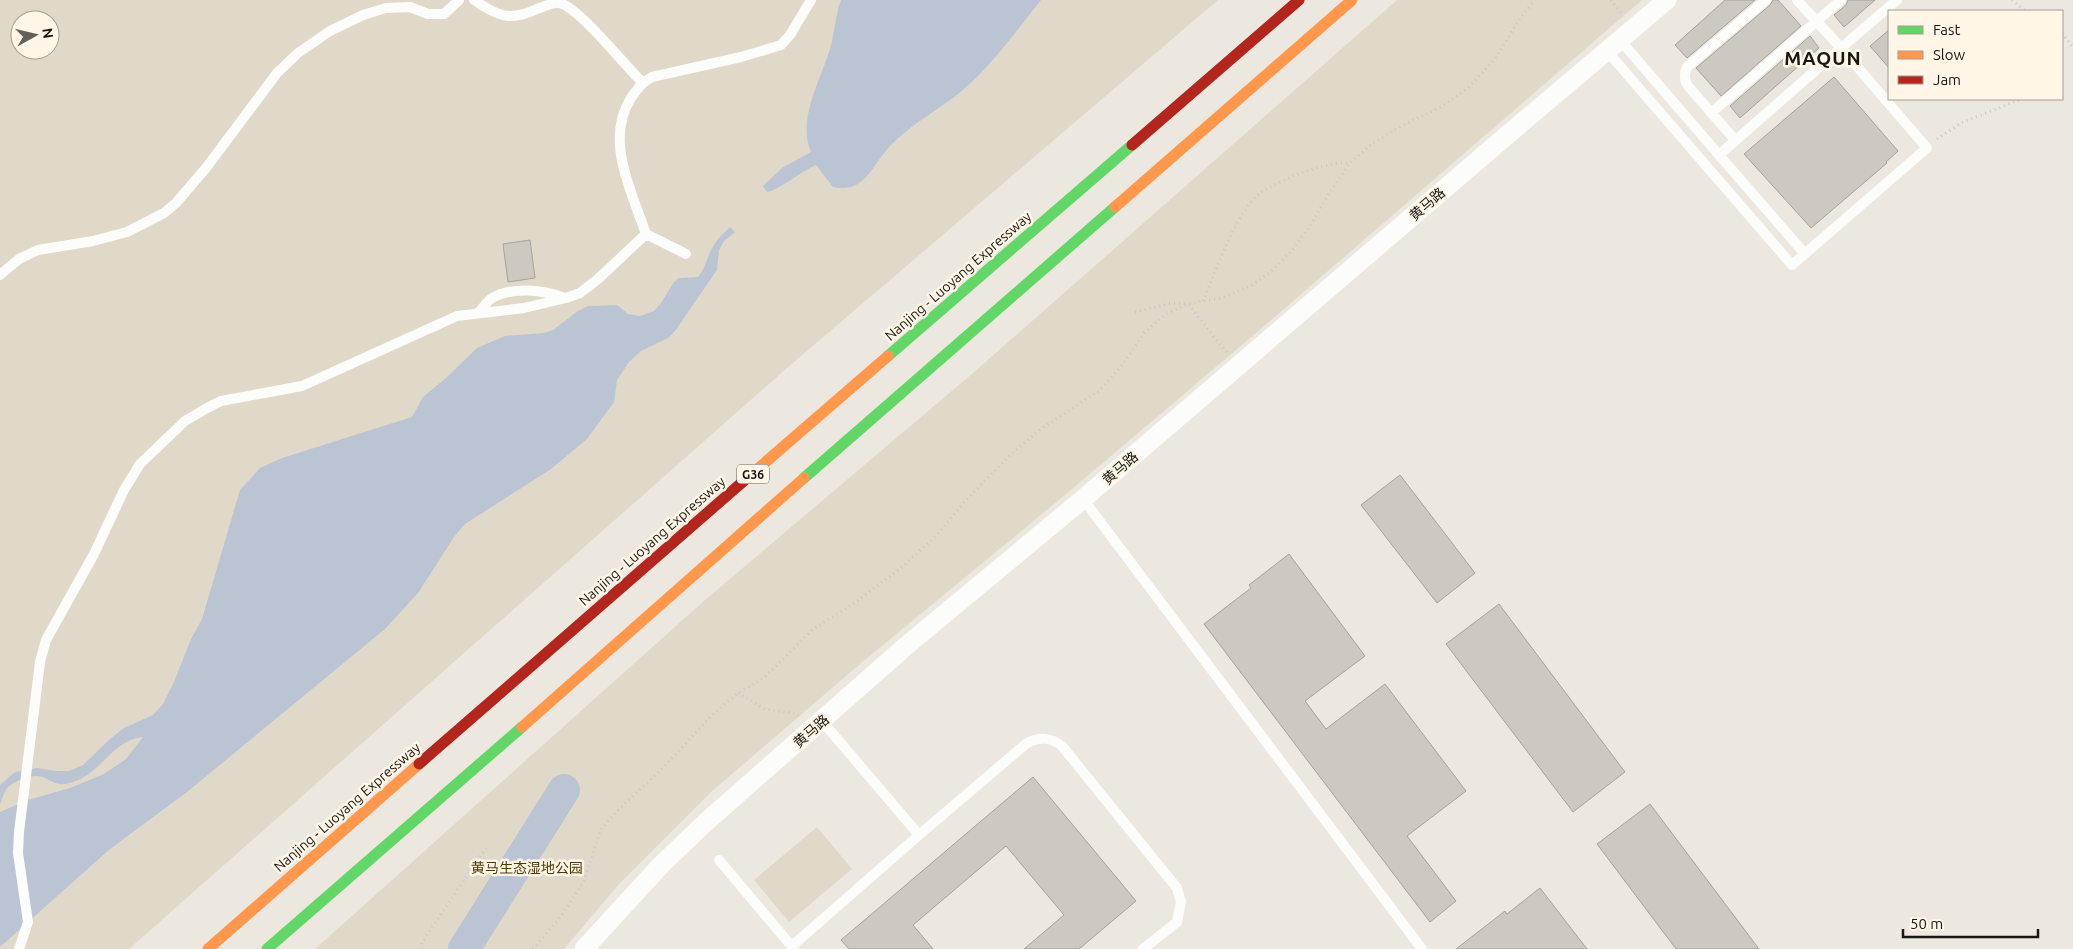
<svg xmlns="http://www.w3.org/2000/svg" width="2073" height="949" font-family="Ubuntu,'Noto Sans SC',sans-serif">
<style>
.green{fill:#e0d9ca;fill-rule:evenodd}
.water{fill:#bbc4d3}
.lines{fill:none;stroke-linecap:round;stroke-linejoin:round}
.river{stroke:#bbc4d3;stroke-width:32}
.building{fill:#cdc8c0;stroke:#a5a29c}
.path{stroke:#cac8c5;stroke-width:3;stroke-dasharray:1 4;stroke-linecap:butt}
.lane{stroke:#fcfcfa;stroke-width:10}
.street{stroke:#fcfcfa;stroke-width:19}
.fast{stroke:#63d668;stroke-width:11}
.slow{stroke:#ff974d;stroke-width:11}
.jam{stroke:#b3261e;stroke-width:11}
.labels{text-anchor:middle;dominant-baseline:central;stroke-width:5;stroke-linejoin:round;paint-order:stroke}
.shield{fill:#fff6e8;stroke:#5e5952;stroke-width:1}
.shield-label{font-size:12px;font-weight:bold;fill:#191611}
.street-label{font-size:14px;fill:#191611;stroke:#fff6e8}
.park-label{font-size:14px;fill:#513a06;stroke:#fff6e8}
.district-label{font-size:19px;font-weight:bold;letter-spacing:1px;fill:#191611;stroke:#fff6e8}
</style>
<rect width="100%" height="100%" fill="#ece8e0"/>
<path class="green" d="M0,0H1218L787,368L129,949H0ZM20,20H50V50H20Z
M1397,0H1642L1263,327L1065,495L860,664L711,792L619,884L564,949H315L705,600L973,373Z
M817,827L852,869L789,922L754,880Z"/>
<path class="water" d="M841,0H1041C1017,30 993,64 963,90C940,109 911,124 890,146C872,165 865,194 833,187L816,165C804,170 775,192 767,192L763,186L782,168L811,152C796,116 824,76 832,41C835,28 836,13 841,0Z
M730,227L735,232L724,241L719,250L717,270L675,331L668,338L641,351L629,362L617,380L614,402L587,439L551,469L465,524L454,537L418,593L385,629L187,792L110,849L0,947V812L28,800L70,788L104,774L126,759L143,737C112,740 102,773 73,782C53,789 51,777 37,776C27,776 11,782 6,790C3,794 2,800 0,804V785L15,772L37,768L55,771H69L83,765L111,738L124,728L153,715L163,704L174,682L191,639L202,619L240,490L260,468L282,458L412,417L423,397L446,378L477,348L505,336L544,333L553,330L578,311L588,306L617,305L628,314L640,316L654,311L661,303L674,282L679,278L698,277C706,267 705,263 710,252C715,242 721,235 730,227Z"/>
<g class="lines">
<path class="river" d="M464,949L564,790"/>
</g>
<path class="building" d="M1725,0H1755L1687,58L1675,45Z
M1773,0H1778L1801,26L1721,96L1696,68L1770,5Z
M1848,0H1875L1844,27L1834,15L1846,5Z
M1889,30V68L1870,46Z
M1810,36L1819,48L1740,118L1730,106Z
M1834,77L1898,151L1886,162L1887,163L1811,228L1744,154Z
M530,240L535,278L508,282L503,244Z
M1400,475L1475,573L1437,603L1361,505Z
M1289,554L1365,656L1305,701L1326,729L1385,684L1466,791L1407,836L1456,901L1430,922L1204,624L1251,588L1249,585Z
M1499,604L1625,772L1573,812L1446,644Z
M1033,777L1136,901L1079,949H1024L1064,915L1006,846L913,925L933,949H849L841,940Z
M1650,804L1759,949H1676L1597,844Z
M1540,888L1587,949H1456L1505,911L1507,914Z"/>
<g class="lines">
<path class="path" d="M1611,0L1623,16
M2012,0L2025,11
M2062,33L2073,47
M1937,139L1961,123L2021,99
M1203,301C1216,271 1235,213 1260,193C1270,186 1283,181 1294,176C1312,168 1331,163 1350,163
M1135,312L1172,303L1188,304L1227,353
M738,693L765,709L793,713L799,716
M421,949L422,942L486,848
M533,949L559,919L583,883L601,829L617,811L664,767L712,715L738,693L765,677L812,630L853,604L901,568L936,536L967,499L1009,456L1041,429L1099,391L1123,364L1144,333L1166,314L1188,304L1221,298L1251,286L1273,270L1294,248L1312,223L1329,193L1350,163L1373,143L1403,125L1441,107L1468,88L1495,59L1520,18L1535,0"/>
<path class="lane" d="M474,0C497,16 510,22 537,9C543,7 553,2 559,3C577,5 626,67 642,82
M1797,0L1841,48L1897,0
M1607,51L1792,265L1927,148L1841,48L1719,155L1620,40
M1711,113L1841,0
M1735,140L1688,86C1684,80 1684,74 1687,67L1766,0
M1719,155L1805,254
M686,254L646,234C632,192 604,140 631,98C638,88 642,82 652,77L741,57L781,45L790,35L811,0
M0,275L19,259L38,250L93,241L127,232L164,213L176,203L206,168L277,73L298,53L330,31L363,15L386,8L410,7L428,14H444L459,0
M479,312C483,308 487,301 492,298C513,286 544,290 565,298
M1083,499L1422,949
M919,835L1027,743C1040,737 1050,737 1062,746L1177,888L1181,902L1177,922L1143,949
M719,860L794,949
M792,946L919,835L822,721
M19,949L28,922L18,853L19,832L40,662L46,640L94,554L124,490L140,464L185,421L207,408L221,401L302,386L457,316L524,308L566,298L580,293L598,279L646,234"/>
<path class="street" d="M584,949L661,865L706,822L906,646L1083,499L1505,137L1667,0"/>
<path class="fast" d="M888,356L1132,145
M804,478L1115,207
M267,949L522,727"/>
<path class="slow" d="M1115,207L1352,0
M746,479L888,356
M522,727L804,478
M208,949L419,764"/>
<path class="jam" d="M1132,145L1299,0
M419,764L746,479"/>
</g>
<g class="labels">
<rect class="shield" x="737" y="464.5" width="32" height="19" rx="4"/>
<g class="shield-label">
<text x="753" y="474">G36</text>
</g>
<g class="street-label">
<text transform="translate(1427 204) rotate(-41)">黄马路</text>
<text transform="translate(958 276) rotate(-41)">Nanjing - Luoyang Expressway</text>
<text transform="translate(1120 468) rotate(-41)">黄马路</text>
<text transform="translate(652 541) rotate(-41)">Nanjing - Luoyang Expressway</text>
<text transform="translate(811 731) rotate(-41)">黄马路</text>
<text transform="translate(347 807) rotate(-41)">Nanjing - Luoyang Expressway</text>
</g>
<g class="park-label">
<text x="527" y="868">黄马生态湿地公园</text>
</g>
<g class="district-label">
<text x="1823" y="58">MAQUN</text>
</g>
</g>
<rect x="1888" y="10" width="175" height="90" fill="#fff6e8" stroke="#a39c92"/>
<rect x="1898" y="26" width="25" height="8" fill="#63d668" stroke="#a39c92"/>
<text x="1933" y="35" font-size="15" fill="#191611">Fast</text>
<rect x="1898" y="51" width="25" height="8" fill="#ff974d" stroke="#a39c92"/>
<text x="1933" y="60" font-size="15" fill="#191611">Slow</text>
<rect x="1898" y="76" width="25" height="8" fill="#b3261e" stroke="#a39c92"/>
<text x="1933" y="85" font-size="15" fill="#191611">Jam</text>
<g transform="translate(35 35) rotate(82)"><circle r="24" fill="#fff6e8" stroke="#a39c92"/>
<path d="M0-4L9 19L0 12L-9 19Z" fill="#636059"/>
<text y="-8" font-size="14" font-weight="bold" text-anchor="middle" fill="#191611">N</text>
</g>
<path d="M1903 929v8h135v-8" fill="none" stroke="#191611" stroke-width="2.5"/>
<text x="1910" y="929" font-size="15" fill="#191611" stroke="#fff6e8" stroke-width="4" paint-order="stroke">50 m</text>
</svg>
